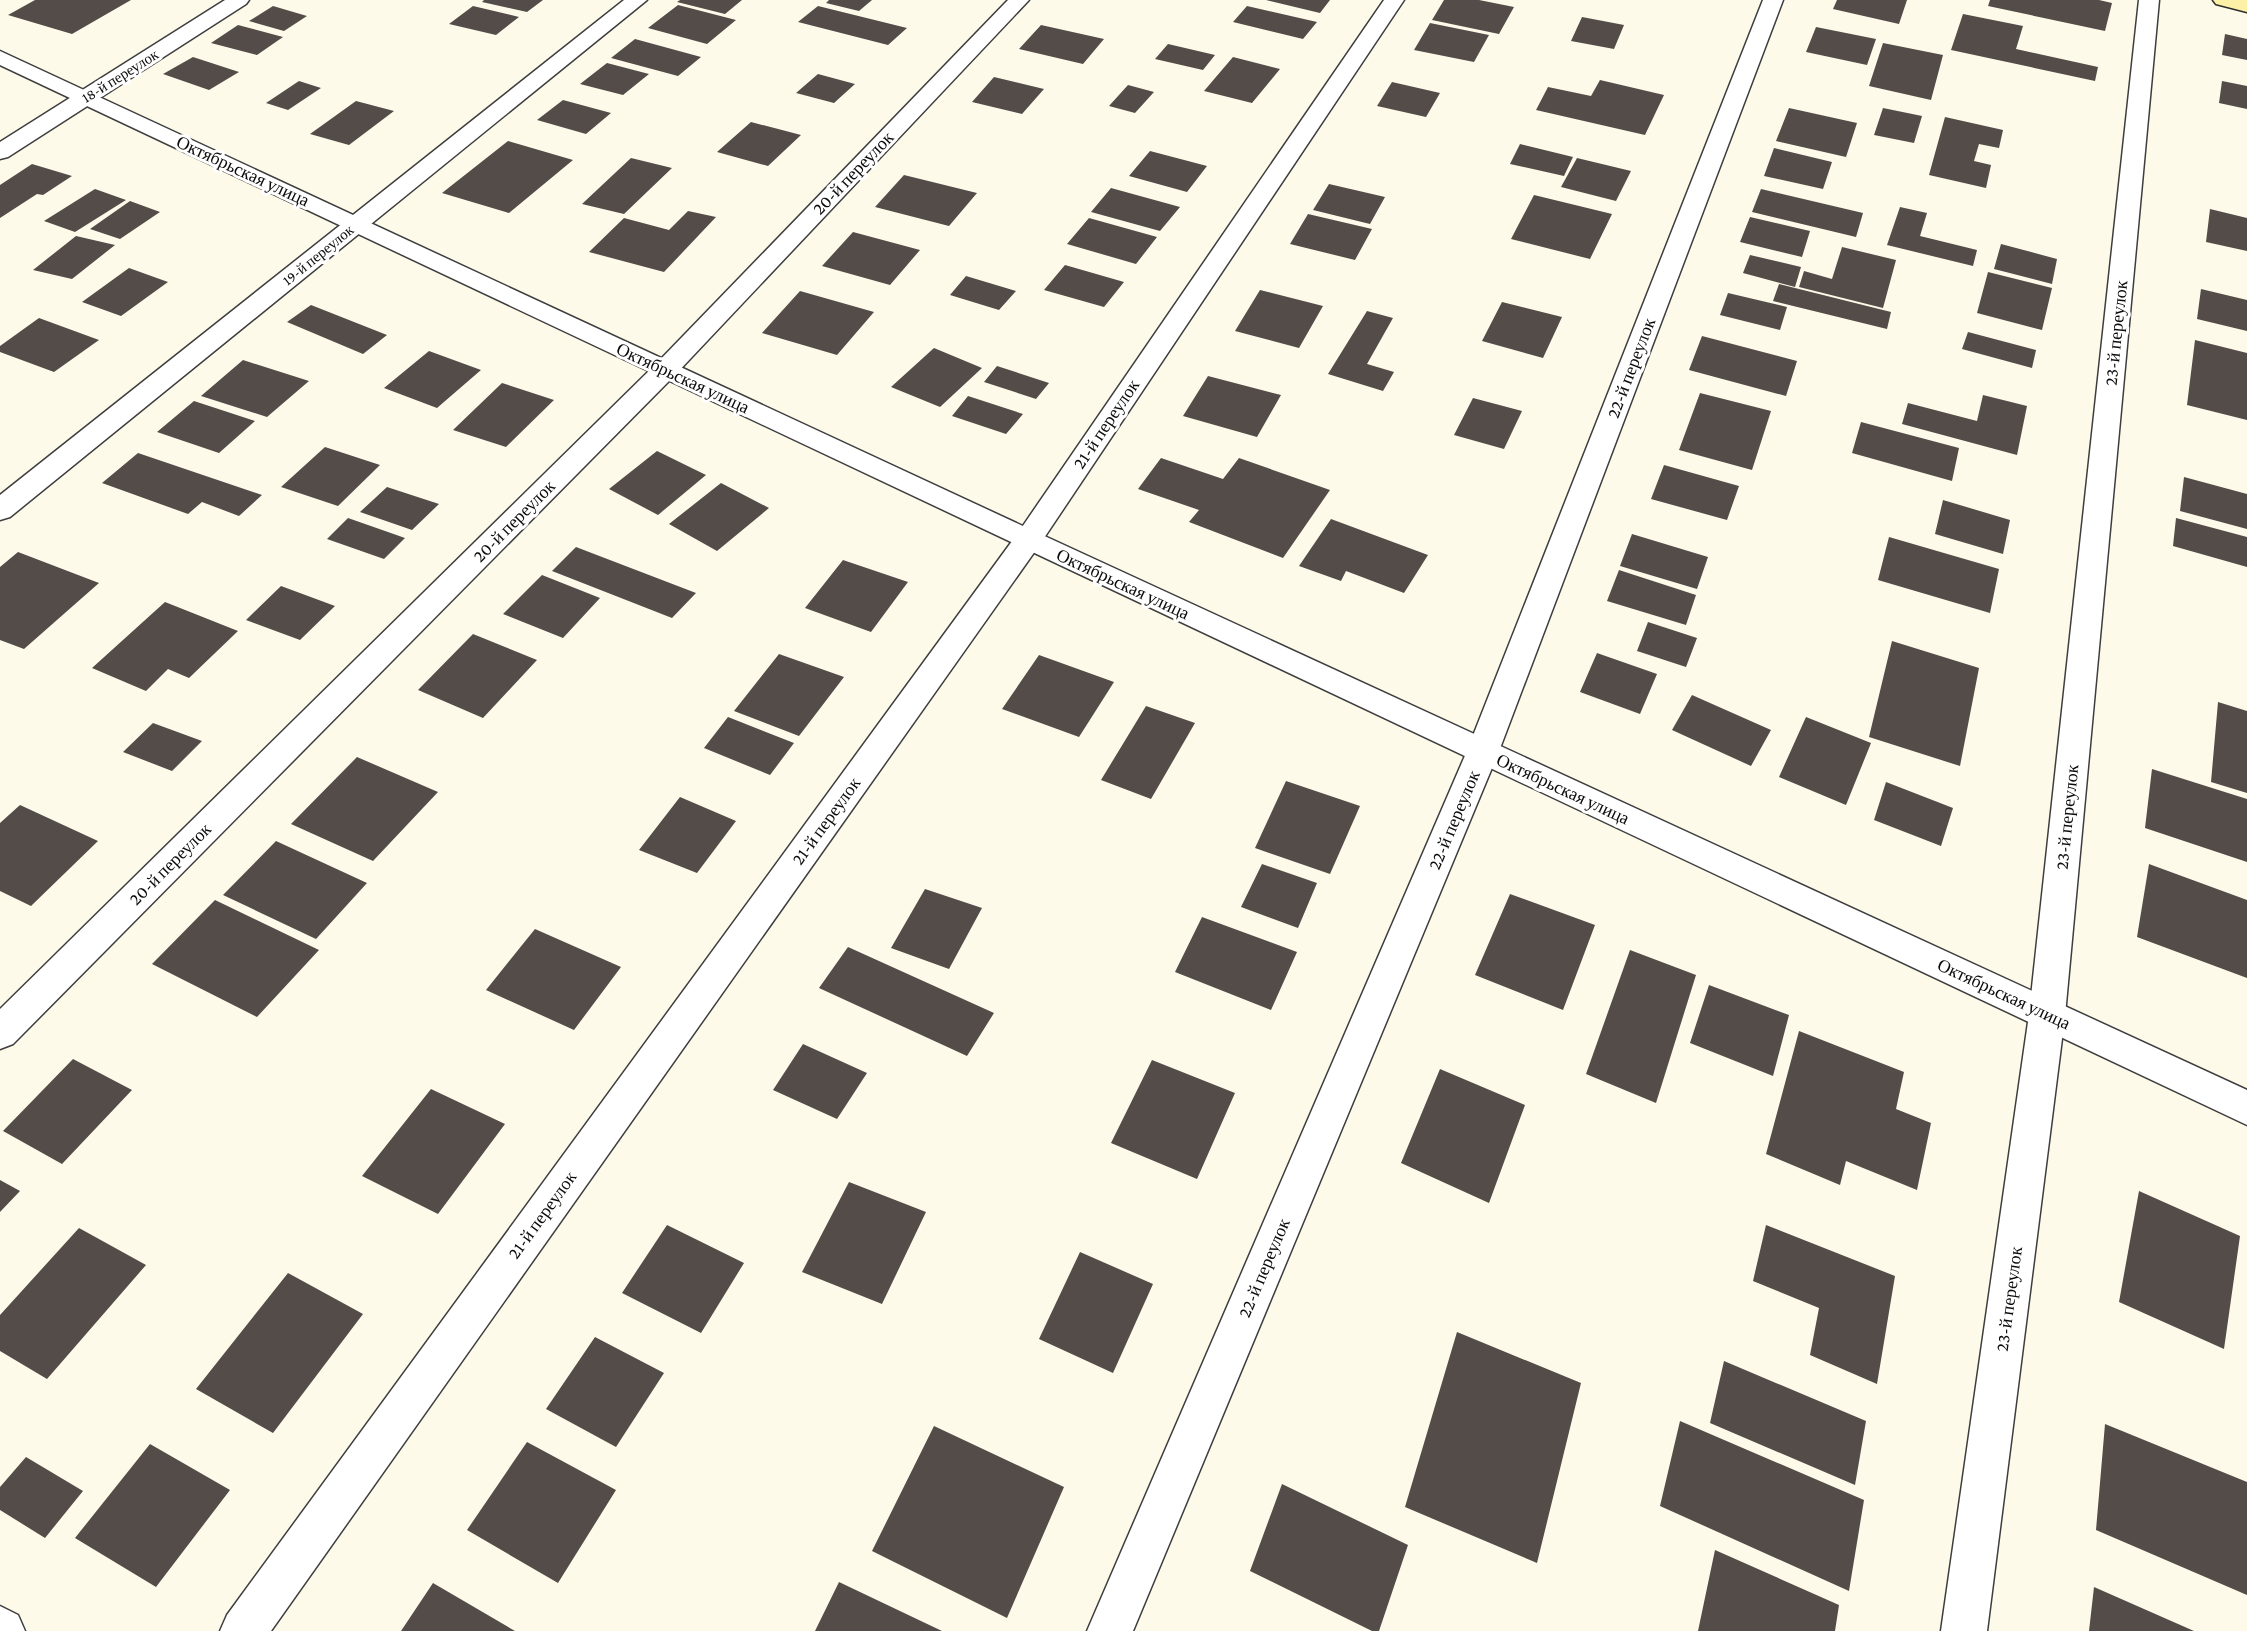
<svg xmlns="http://www.w3.org/2000/svg" width="2247" height="1631" font-family="'Crimson Pro',serif">
<style>
.building{fill:#534c48}
.lines{fill:none;stroke-linecap:round;stroke-linejoin:round}
.minor-casing{stroke:#3e3e3e;stroke-width:3}
.tertiary-casing{stroke:#3e3e3e;stroke-width:3}
.secondary-casing{stroke:#2d2d2d;stroke-width:3}
.minor{fill:#fff;fill-rule:evenodd}
.tertiary{fill:#fff;fill-rule:evenodd}
.secondary{fill:#fcf1a6;fill-rule:evenodd}
.labels{text-anchor:middle;dominant-baseline:central;stroke-width:6;stroke-linejoin:round;paint-order:stroke}
.far-street-label{font-size:15px;fill:#0b0b0b;stroke:#fff}
.street-label{font-size:18px;fill:#0b0b0b;stroke:#fff}
</style>
<rect width="100%" height="100%" fill="#fefaea"/>
<path class="building" d="M35,0H131L72,34L8,15Z
M484,0H543L527,12L482,2Z
M680,0H742L725,14L677,2Z
M829,0H872L859,11L826,3Z
M1266,0H1330L1320,13Z
M1444,0H1479L1514,7L1499,34L1432,20Z
M1837,0H1907L1899,24L1833,9Z
M1990,0H2099L2112,3L2105,31L1988,6Z
M678,5L736,20L707,44L648,28Z
M273,6L307,16L284,31L249,21Z
M473,6L519,17L496,35L449,24Z
M818,6L907,28L888,45L798,22Z
M1247,6L1317,22L1303,39L1233,22Z
M1963,14L2023,26L2016,49L2098,67L2095,81L1951,50Z
M1582,17L1624,25L1614,49L1571,41Z
M1430,23L1489,35L1474,62L1414,50Z
M238,25L283,37L257,55L211,43Z
M1041,25L1104,39L1083,64L1019,49Z
M1816,27L1876,39L1867,65L1806,52Z
M2225,34L2247,39V60L2222,55Z
M635,39L701,57L678,76L611,58Z
M1883,43L1943,55L1931,100L1869,86Z
M1168,44L1215,55L1203,70L1155,59Z
M193,57L239,72L209,90L163,74Z
M1233,57L1280,69L1252,103L1204,91Z
M607,63L649,74L623,95L580,84Z
M818,74L855,84L834,103L796,93Z
M994,77L1044,89L1022,114L972,102Z
M1600,80L1664,95L1645,135L1536,110L1548,87L1591,96Z
M299,81L321,88L288,110L266,103Z
M2222,81L2247,86V109L2219,103Z
M1392,82L1440,93L1426,117L1377,106Z
M1128,85L1154,92L1135,113L1109,106Z
M563,100L611,113L586,134L537,120Z
M356,101L394,111L349,145L310,134Z
M1789,108L1857,123L1846,157L1776,141Z
M1883,108L1922,116L1914,143L1874,135Z
M1945,117L2003,130L1999,148L1979,144L1974,161L1991,165L1986,188L1929,175Z
M751,122L801,135L768,166L717,152Z
M508,141L573,160L509,213L442,193Z
M1520,144L1573,157L1564,176L1510,164Z
M1774,148L1832,162L1823,189L1764,176Z
M1150,151L1207,166L1187,192L1129,176Z
M631,158L672,168L624,214L582,204Z
M1577,158L1631,171L1616,201L1561,187Z
M32,164L72,176L43,195L37,194L0,218V185Z
M904,175L977,193L949,226L875,207Z
M1329,184L1385,197L1370,224L1313,210Z
M1111,188L1180,207L1160,231L1091,212Z
M95,189L126,200L75,232L44,221Z
M1761,189L1863,213L1856,237L1752,212Z
M1534,195L1612,214L1590,259L1511,239Z
M130,201L160,212L120,239L90,229Z
M1900,207L1927,213L1920,236L1977,250L1973,266L1887,245Z
M2210,209L2247,218V251L2206,242Z
M688,211L716,217L664,272L589,252L624,218L669,230Z
M1308,214L1372,229L1355,260L1290,244Z
M1750,217L1810,231L1802,257L1740,242Z
M1089,218L1157,237L1136,264L1067,244Z
M853,232L920,250L890,285L822,266Z
M76,236L115,245L72,279L33,270Z
M2001,244L2057,259L2052,284L1994,269Z
M1842,247L1896,260L1883,308L1799,287L1804,271L1832,279Z
M1750,255L1801,267L1795,287L1743,273Z
M1065,265L1124,282L1104,307L1044,290Z
M129,268L168,282L121,316L82,302Z
M1988,272L2052,288L2042,330L1977,313Z
M966,276L1016,291L999,310L950,295Z
M1779,284L1891,312L1887,329L1773,301Z
M2201,289L2247,300V331L2197,319Z
M1260,290L1323,306L1299,348L1235,331Z
M800,291L874,312L837,355L762,333Z
M1728,293L1787,307L1780,330L1720,315Z
M1502,302L1562,317L1543,358L1482,341Z
M311,305L387,335L363,354L287,322Z
M1367,311L1393,318L1367,364L1394,372L1383,391L1328,374Z
M39,318L99,340L54,372L0,352V346Z
M1968,332L2036,350L2032,368L1962,349Z
M1702,336L1797,361L1786,396L1689,370Z
M2195,340L2247,353V420L2187,405Z
M934,348L982,368L940,407L891,387Z
M429,351L481,370L437,408L384,388Z
M243,360L309,381L267,417L201,396Z
M997,366L1049,383L1036,399L984,382Z
M1208,376L1281,395L1257,437L1183,416Z
M502,383L554,400L506,447L453,430Z
M1700,393L1771,411L1752,470L1679,450Z
M1983,395L2027,406L2017,455L1902,424L1908,403L1977,421Z
M968,396L1023,414L1006,434L952,416Z
M1473,398L1522,411L1504,449L1454,435Z
M194,401L255,421L219,453L157,432Z
M1861,422L1959,448L1952,481L1852,453Z
M325,447L380,465L338,506L281,487Z
M657,451L706,475L658,515L609,489Z
M138,453L262,495L239,516L202,502L188,514L102,483Z
M1161,458L1223,479L1239,458L1330,490L1283,558L1189,522L1199,510L1138,489Z
M1664,465L1739,486L1727,520L1651,499Z
M2184,477L2247,494V529L2180,511Z
M721,483L769,508L717,551L669,524Z
M387,487L439,504L412,530L360,512Z
M1943,500L2010,520L2003,554L1935,534Z
M348,518L405,538L384,559L327,539Z
M2176,518L2247,537V567L2173,546Z
M1331,519L1428,555L1404,593L1346,571L1341,581L1299,566Z
M1632,534L1708,557L1697,589L1620,566Z
M1889,537L1999,569L1990,613L1878,580Z
M576,547L696,593L672,618L552,571Z
M18,552L99,583L24,649L0,640V567Z
M843,560L908,582L871,632L805,608Z
M1619,570L1696,595L1686,625L1607,601Z
M542,575L600,598L563,638L503,614Z
M281,586L335,606L300,640L246,620Z
M165,602L238,631L189,678L168,669L146,691L92,668Z
M1648,622L1697,638L1686,667L1637,651Z
M473,634L537,660L483,718L418,690Z
M1892,641L1979,668L1960,766L1869,737Z
M1597,653L1657,674L1640,714L1580,692Z
M779,654L844,677L799,736L734,711Z
M1039,655L1114,682L1079,737L1002,709Z
M1692,695L1771,730L1751,766L1672,730Z
M2218,702L2247,711V793L2211,782Z
M1146,706L1195,723L1151,799L1101,780Z
M728,717L794,743L770,775L704,748Z
M1806,717L1871,743L1846,805L1779,777Z
M153,723L202,741L172,771L123,752Z
M357,757L438,792L373,861L291,824Z
M2152,769L2247,799V862L2145,828Z
M1286,781L1360,806L1330,874L1255,848Z
M1886,782L1953,808L1941,846L1874,820Z
M680,797L736,821L697,873L639,850Z
M20,805L98,841L31,906L0,891V823Z
M276,841L367,883L316,939L223,895Z
M1262,864L1317,883L1298,928L1241,907Z
M2149,864L2247,900V978L2137,937Z
M925,889L982,908L949,969L891,948Z
M1510,894L1595,925L1563,1010L1475,975Z
M215,900L319,950L257,1017L152,964Z
M1202,917L1297,952L1271,1010L1175,972Z
M535,929L621,967L574,1030L486,990Z
M848,947L994,1013L967,1056L819,988Z
M1630,950L1696,975L1656,1103L1586,1074Z
M1709,985L1789,1015L1773,1076L1690,1043Z
M1799,1031L1904,1072L1896,1109L1931,1123L1917,1190L1846,1161L1840,1185L1766,1154Z
M803,1044L867,1073L837,1119L773,1090Z
M73,1059L132,1090L62,1164L3,1131Z
M1152,1060L1235,1093L1197,1179L1111,1143Z
M1440,1069L1525,1105L1489,1203L1401,1163Z
M431,1089L505,1124L438,1214L362,1176Z
M0,1180L20,1191L0,1212Z
M849,1182L926,1212L882,1304L802,1272Z
M2139,1191L2240,1236L2224,1349L2119,1302Z
M667,1225L744,1263L701,1333L622,1293Z
M1766,1225L1895,1276L1877,1384L1810,1355L1819,1308L1753,1281Z
M79,1228L146,1265L47,1379L0,1351V1315Z
M1080,1252L1153,1284L1113,1373L1039,1339Z
M288,1273L363,1314L273,1433L196,1389Z
M1457,1332L1581,1383L1537,1563L1405,1507Z
M595,1337L664,1373L616,1447L546,1409Z
M1724,1361L1866,1421L1855,1485L1710,1423Z
M1680,1421L1864,1500L1849,1591L1660,1506Z
M2105,1424L2247,1482V1595L2096,1530Z
M934,1426L1064,1487L1007,1618L872,1551Z
M527,1442L616,1490L558,1583L467,1530Z
M150,1444L230,1490L156,1587L75,1538Z
M26,1457L83,1491L45,1538L0,1510V1487Z
M1282,1484L1408,1545L1379,1631H1372L1250,1571Z
M1715,1550L1839,1605L1835,1631H1698Z
M839,1582L942,1631H815Z
M433,1583L515,1631H401Z
M2094,1587L2194,1631H2089Z"/>
<g class="lines">
<g class="minor-casing">
<path id="minor" d="M225,0H249L246,4L8,157L0,159V142Z
M624,0H647L10,517L0,520V495Z
M1008,0H1029L674,376L13,1044L0,1049V1009L656,364Z
M1384,0H1404L1038,547L271,1631H220L227,1615L1018,533Z
M1763,0H1783L1499,751L1133,1631H1087L1467,751Z
M2139,0H2159L2065,1015L1987,1631H1941L2029,1015Z
M0,1606L18,1615L25,1631H0Z"/>
</g>
<g class="tertiary-casing">
<path id="tertiary" d="M0,51L1038,533L2247,1090V1125L0,65Z"/>
</g>
<g class="secondary-casing">
<path id="secondary" d="M2213,0H2247V12L2216,4Z"/>
</g>
<use href="#minor" class="minor"/>
<use href="#tertiary" class="tertiary"/>
<use href="#secondary" class="secondary"/>
</g>
<g class="labels">
<g class="far-street-label">
<text transform="translate(120 76) rotate(-32)">18-й переулок</text>
<text transform="translate(318 255) rotate(-39)">19-й переулок</text>
</g>
<g class="street-label">
<text transform="translate(243 171) rotate(25)">Октябрьская улица</text>
<text transform="translate(853 173) rotate(-46)">20-й переулок</text>
<text transform="translate(2116 333) rotate(-84)">23-й переулок</text>
<text transform="translate(1631 368) rotate(-69)">22-й переулок</text>
<text transform="translate(683 378) rotate(25)">Октябрьская улица</text>
<text transform="translate(1106 424) rotate(-56)">21-й переулок</text>
<text transform="translate(514 521) rotate(-45)">20-й переулок</text>
<text transform="translate(1123 584) rotate(25)">Октябрьская улица</text>
<text transform="translate(1563 789) rotate(25)">Октябрьская улица</text>
<text transform="translate(2067 817) rotate(-84)">23-й переулок</text>
<text transform="translate(1454 820) rotate(-67)">22-й переулок</text>
<text transform="translate(826 821) rotate(-54)">21-й переулок</text>
<text transform="translate(170 864) rotate(-45)">20-й переулок</text>
<text transform="translate(2004 994) rotate(25)">Октябрьская улица</text>
<text transform="translate(542 1215) rotate(-54)">21-й переулок</text>
<text transform="translate(1264 1268) rotate(-67)">22-й переулок</text>
<text transform="translate(2009 1299) rotate(-82)">23-й переулок</text>
</g>
</g>
</svg>
